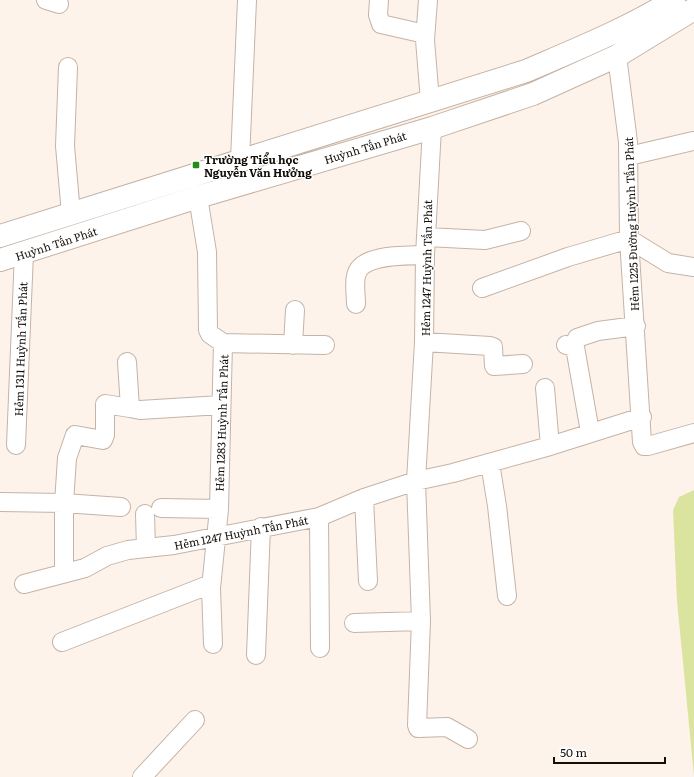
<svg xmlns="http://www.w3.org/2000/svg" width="694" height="777" font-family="Literata,serif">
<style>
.green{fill:#dbe49e}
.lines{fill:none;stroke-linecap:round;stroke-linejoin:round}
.minor-casing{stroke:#c5b3a5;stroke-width:20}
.major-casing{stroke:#c5b3a5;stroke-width:24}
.minor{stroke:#fff;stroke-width:18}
.major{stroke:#fff;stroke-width:22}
.poi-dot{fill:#228e13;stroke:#fff;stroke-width:1.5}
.labels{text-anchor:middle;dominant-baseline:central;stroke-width:3;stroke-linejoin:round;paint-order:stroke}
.street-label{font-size:11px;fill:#140e09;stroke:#fff}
.poi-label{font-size:11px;font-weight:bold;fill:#140e09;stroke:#fff;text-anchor:start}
</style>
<rect width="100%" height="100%" fill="#fef3ea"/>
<path class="green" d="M694,490V776L677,601L673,510L679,497Z"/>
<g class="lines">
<g class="minor-casing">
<path id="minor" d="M46,0L59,4
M379,0L378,15L381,24L425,34
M428,0L425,40L430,101
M617,56L628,142L629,239L642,442L644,446H648L694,433
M68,67L65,146L71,214
M432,128L425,255L424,342L416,481L421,621L417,725L418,728L447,727L468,739
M629,156L693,141
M240,160L247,0
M198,197L207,252L208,330L210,334L223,343L219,509L211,588L213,644
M427,237L485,240L521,231
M482,288L568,257L629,239L668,263L694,267
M356,304C356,295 354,284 356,276C360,253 407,256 425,255
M577,338L598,331L636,326
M424,342L490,346L493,347L494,366L523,364
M223,343L325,345
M293,345L295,310
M566,345L575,347L590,432
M127,362L130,408L140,410L221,405
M545,388L550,446
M16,445L24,253
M490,463L497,506L507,596
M364,498L368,581
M0,502L64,503L67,458L75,435L103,440L105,435V404L130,408
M161,508L219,509
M145,514L146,548
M319,517L320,648
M64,573V503L121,507
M24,584L85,568L107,556L128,550L174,545L319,517L364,498L416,481L453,473L550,446L642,417
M354,623L421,621
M62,642L211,584
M256,655L261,527
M142,777L195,720"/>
</g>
<g class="major-casing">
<path id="major" d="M0,236L526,71C577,49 627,29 674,0
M0,260L198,197L432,128L533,94L617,56L694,9"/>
</g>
<use href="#minor" class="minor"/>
<use href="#major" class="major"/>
</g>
<rect class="poi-dot" x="192" y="161" width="8" height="8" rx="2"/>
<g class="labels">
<g class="street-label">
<text transform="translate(365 147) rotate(-17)">Huỳnh Tấn Phát</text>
<text transform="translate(631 224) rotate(-92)">Hẻm 1225 Đường Huỳnh Tấn Phát</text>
<text transform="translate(56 243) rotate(-18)">Huỳnh Tấn Phát</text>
<text transform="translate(426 268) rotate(-89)">Hẻm 1247 Huỳnh Tấn Phát</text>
<text transform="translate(20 349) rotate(-88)">Hẻm 1311 Huỳnh Tấn Phát</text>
<text transform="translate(221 423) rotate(-88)">Hẻm 1283 Huỳnh Tấn Phát</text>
<text transform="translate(241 532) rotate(-11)">Hẻm 1247 Huỳnh Tấn Phát</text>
</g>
<g class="poi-label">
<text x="204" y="159">Trường Tiểu học<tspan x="204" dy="13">Nguyễn Văn Hưởng</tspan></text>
</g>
</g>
<path d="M554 757v6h111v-6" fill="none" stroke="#140e09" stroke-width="2"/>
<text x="560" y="757" font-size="12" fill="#140e09" stroke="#ffffff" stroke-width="3" paint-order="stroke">50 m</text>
</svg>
